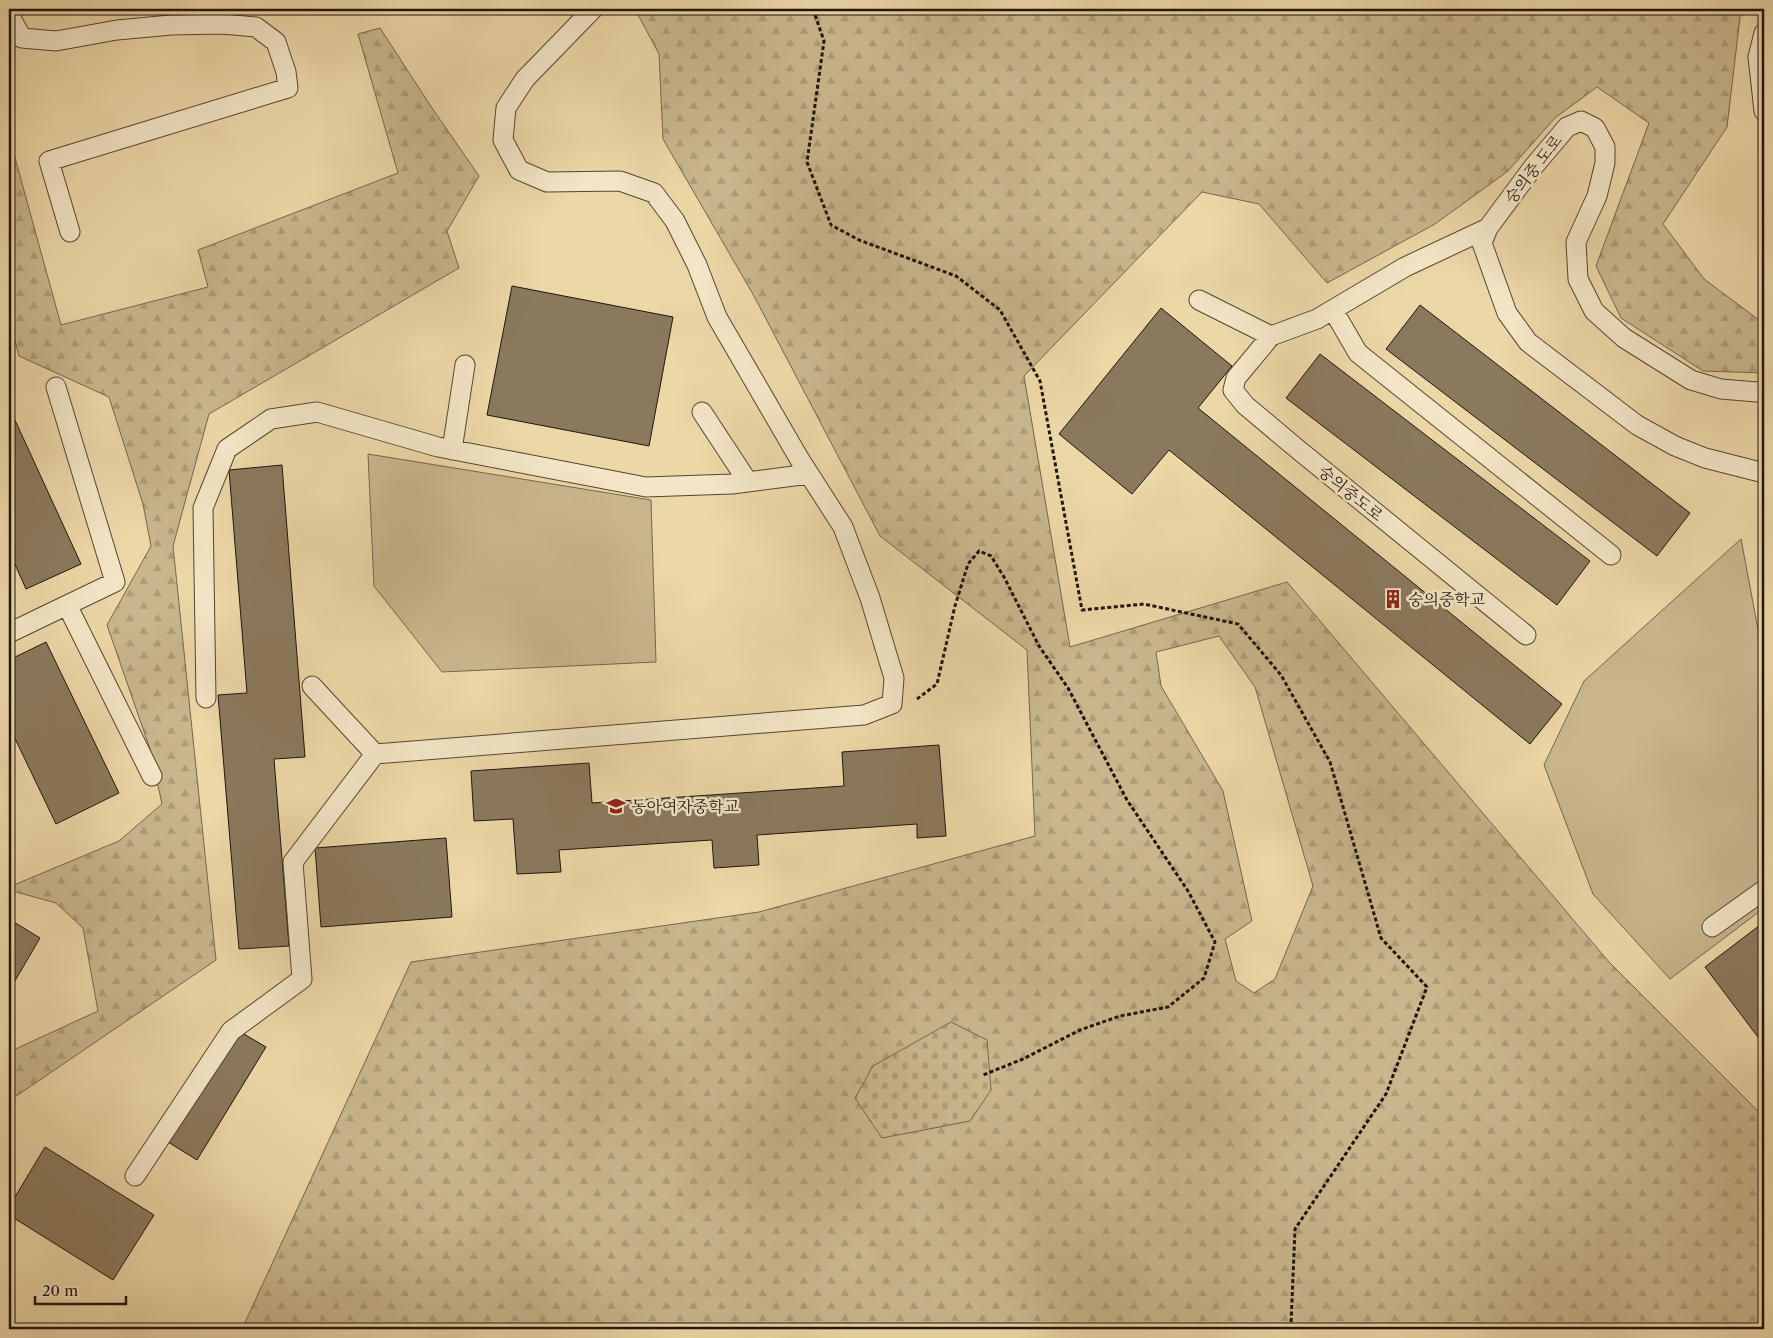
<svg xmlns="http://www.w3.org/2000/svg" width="1773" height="1338" font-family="'Libre Caslon Text','Noto Serif KR',serif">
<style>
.forest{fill:url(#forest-firs);stroke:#75654d;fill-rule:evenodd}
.cemetery{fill:url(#cemetery-stones);stroke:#75654d}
.pitch{fill:#c9b68d;stroke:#75654d}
.building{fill:#8b795d;stroke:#21140d}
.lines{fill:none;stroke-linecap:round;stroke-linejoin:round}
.lane-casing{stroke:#544534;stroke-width:21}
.path{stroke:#21140d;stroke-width:3;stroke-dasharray:4 2.5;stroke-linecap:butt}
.lane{stroke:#f3e5c6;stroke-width:19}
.labels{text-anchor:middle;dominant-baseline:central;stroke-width:5;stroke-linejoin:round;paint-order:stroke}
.street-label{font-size:16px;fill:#21140d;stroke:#f3e5c6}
.poi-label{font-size:16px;fill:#21140d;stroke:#f3e5c6;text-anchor:start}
</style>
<defs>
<pattern id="forest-firs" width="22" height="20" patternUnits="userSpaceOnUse" patternTransform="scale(1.25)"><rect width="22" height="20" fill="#c9b68d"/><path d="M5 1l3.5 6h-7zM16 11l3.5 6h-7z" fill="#ac9c78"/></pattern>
<pattern id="cemetery-stones" width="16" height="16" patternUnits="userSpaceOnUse" patternTransform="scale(1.25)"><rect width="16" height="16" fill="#c9b68d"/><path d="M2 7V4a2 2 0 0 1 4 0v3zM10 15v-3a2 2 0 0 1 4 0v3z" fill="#ac9c78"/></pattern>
</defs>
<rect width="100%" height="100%" fill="#ecd7a7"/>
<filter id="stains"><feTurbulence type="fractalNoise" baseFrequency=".004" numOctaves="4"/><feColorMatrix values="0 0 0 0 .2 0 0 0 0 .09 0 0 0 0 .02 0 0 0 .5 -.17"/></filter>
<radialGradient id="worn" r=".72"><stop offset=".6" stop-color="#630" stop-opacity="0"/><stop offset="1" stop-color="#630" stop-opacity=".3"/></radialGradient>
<path class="forest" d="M635,9H1741L1727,127L1663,224L1704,279L1759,320L1764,318V373L1703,371L1621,318L1596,266L1649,123L1597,87L1555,118L1508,171L1435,224L1327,283L1259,204L1202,192L1024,376L1070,647L1287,582L1609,962L1764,1117V1329H242L411,962L759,912L1035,836L1027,650L880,536L754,296L663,139L659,54ZM1219,636L1255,687L1313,886L1275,979L1254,993L1236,981L1225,939L1252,921L1223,791L1161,686L1156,652Z
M380,28L430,105L479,176L447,231L459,268L209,414L173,546L216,960L9,1101V1052L98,1011L83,928L56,903L9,890V887L119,841L162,804L150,749L107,625L151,546L143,504L109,397L19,356L9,319V136L61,325L208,287L198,250L398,173L358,34Z"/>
<path class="cemetery" d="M951,1022L987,1040L991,1090L970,1121L882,1138L855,1098L873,1066Z"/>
<path class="pitch" d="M368,454L651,500L656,662L442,672L374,586Z
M1741,539L1764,661V908L1670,979L1593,894L1544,765L1584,681Z"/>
<path class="building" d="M512,286L673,317L649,446L487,415Z
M1420,305L1690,513L1657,556L1386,349Z
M1161,308L1232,366L1198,408L1562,704L1530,744L1169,450L1132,494L1059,434Z
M1320,354L1590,561L1557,605L1286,398Z
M9,407L81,564L26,589L9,551Z
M282,465L305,757L274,759L289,946L239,949L218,695L247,693L229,470Z
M46,642L119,793L56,824L9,726V660Z
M939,745L946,836L917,838V824L757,835L759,865L714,868L712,840L559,850L561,872L517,874L513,819L474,821L471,771L589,763L592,803L844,786L842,752Z
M446,838L452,917L321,927L315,848Z
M9,919L40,938L9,991Z
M1764,922V1045L1705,967Z
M237,1030L266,1047L197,1160L168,1142Z
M45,1147L154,1215L113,1280L9,1215V1207Z"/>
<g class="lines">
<g class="lane-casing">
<path id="lane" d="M9,15L22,38L56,41L117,30L171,25L222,24L256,27L276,42L286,72L288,88L49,161L70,232
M1764,33L1758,57L1764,111
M1488,228L1405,267L1317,319L1271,336L1236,378L1233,390L1245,405L1295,447L1526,635
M1199,300L1271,336
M1333,310L1358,353L1611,555
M1764,391L1757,392L1721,389L1691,380L1624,338L1594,311L1578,279L1576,242L1597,196L1605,163V147L1595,128L1581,121L1567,127L1534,166L1488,228L1482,243L1507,313L1528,342L1637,425L1675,446L1705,458L1764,473
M702,412L748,482
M452,450L465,365
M67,605L152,776
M9,633L115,582L56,387
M312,686L375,754L864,715L892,704L894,678L870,598L843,527L800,460L717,317L697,265L675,221L654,193L620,181L547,182L519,170L503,140L506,108L525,79L593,9
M206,698L203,508L227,449L271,419L317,412L438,447L646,487L732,484L809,474
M1712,927L1764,890
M135,1176L231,1031L302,979L293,862L375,754"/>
</g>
<path class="path" d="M813,9L824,41L807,162L831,225L859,240L956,276L1000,310L1040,381L1082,610L1144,604L1238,624L1281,675L1330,762L1381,938L1427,987L1386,1094L1295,1229L1291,1325L1266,1329
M917,699L937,684L955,606L968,564L979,551L991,556L1004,577L1039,646L1068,688L1127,800L1188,891L1215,942L1204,978L1168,1007L1120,1016L1080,1030L1023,1059L983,1075"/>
<use href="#lane" class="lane"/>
</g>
<defs>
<g id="building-bare" transform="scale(1.5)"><path d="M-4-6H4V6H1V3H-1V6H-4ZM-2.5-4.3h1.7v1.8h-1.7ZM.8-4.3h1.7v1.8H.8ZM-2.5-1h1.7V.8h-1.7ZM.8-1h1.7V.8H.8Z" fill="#8f2418" stroke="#f3e5c6" stroke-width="2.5" paint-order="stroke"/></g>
<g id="school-bare" transform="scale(1.5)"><path d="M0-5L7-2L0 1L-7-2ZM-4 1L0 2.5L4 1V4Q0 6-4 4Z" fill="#8f2418" stroke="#f3e5c6" stroke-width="2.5" paint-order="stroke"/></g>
</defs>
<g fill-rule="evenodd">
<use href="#building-bare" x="1393" y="599"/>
<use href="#school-bare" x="616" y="806"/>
</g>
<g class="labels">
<g class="street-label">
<text transform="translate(1533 169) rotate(-52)">숭의중 도로</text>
<text transform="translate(1351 493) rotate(39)">숭의중도로</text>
</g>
<g class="poi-label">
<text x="1408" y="599">숭의중학교</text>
<text x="631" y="806">동아여자중학교</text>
</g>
</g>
<rect width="1773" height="1338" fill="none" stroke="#ecd7a7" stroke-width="30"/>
<rect x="10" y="10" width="1753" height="1318" fill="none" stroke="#21140d" stroke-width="2.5"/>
<rect x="15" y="15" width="1743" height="1308" fill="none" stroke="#21140d"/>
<path d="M35 1296v8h91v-8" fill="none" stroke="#21140d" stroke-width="2.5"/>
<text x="42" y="1296" font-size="15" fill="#21140d" stroke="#f3e5c6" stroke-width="4" paint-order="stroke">20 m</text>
<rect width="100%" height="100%" filter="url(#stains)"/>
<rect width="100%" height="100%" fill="url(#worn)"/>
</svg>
